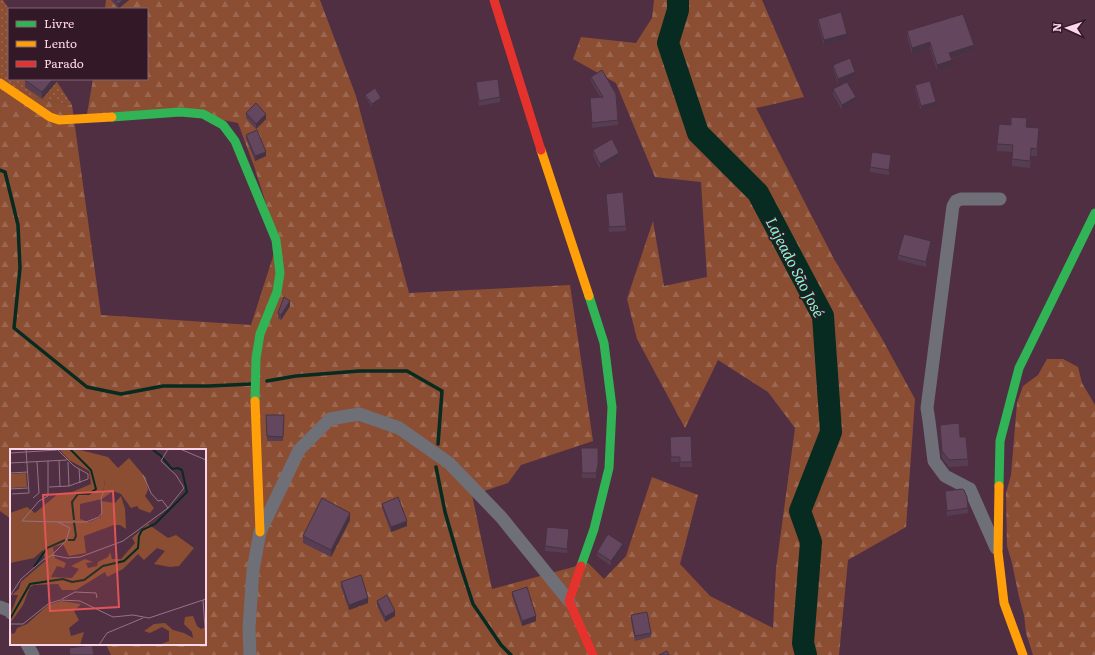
<svg xmlns="http://www.w3.org/2000/svg" width="1095" height="655" font-family="Literata,serif">
<style>
.grass{fill:url(#grass-dots)}
.forest{fill:url(#forest-firs)}
.lines{fill:none;stroke-linecap:round;stroke-linejoin:round}
.stream{stroke:#072b20;stroke-width:3.5}
.river{stroke:#072b20;stroke-width:22}
.street{stroke:#6f6f78;stroke-width:13}
.fast{stroke:#30b455;stroke-width:9}
.slow{stroke:#ff9f0a;stroke-width:9}
.jam{stroke:#e5322d;stroke-width:9}
.wall{fill:#563d51}
.shaded-wall{fill:#463242}
.building{fill:#64475e;stroke:#463242}
.labels{text-anchor:middle;dominant-baseline:central;stroke-width:3;stroke-linejoin:round;paint-order:stroke}
.water-label{font-size:15px;font-style:italic;fill:#7bfecd;stroke:#331827}
.inset-river{fill:none;stroke:#072b20;stroke-width:2}
.inset-road{fill:none;stroke:#957285;stroke-width:1}
.view{fill:#e05458;fill-opacity:0.15;stroke:#e05458;stroke-width:2}
.inset-edge{fill:none;stroke:#fdd6e9;stroke-width:2}
</style>
<defs>
<pattern id="grass-dots" width="8" height="8" patternUnits="userSpaceOnUse"><rect width="8" height="8" fill="#8b4e33"/><path d="M2 2h.1M6 6h.1" fill="none" stroke="#9c6751" stroke-width="1.8" stroke-linecap="round"/></pattern>
<pattern id="forest-firs" width="22" height="20" patternUnits="userSpaceOnUse"><rect width="22" height="20" fill="#8b4e33"/><path d="M5 1l3.5 6h-7zM16 11l3.5 6h-7z" fill="#9c6751"/></pattern>
</defs>
<rect width="100%" height="100%" fill="#502f43"/>
<path class="grass" d="M0,0H3L9,9V79H55L72,105L0,91Z"/>
<path class="forest" d="M106,0H320L356,96L409,293L570,285L593,441L521,465L508,483L472,495L492,589L588,563L604,579L626,556L652,477L698,495L680,564L710,596L773,628L776,569L795,428L768,392L718,360L685,428L637,339L627,299L653,221L664,286L707,277L701,182L655,177L616,83L573,59L581,37L636,43L652,18L654,0H762L804,97L756,108L834,259L881,337L915,399L906,527L848,560L839,655H111L106,644H205V450H11V519L0,511V91L72,105L101,315L251,325L278,241L254,166L238,123L194,114L86,120L93,79H147V9H105Z
M1047,359H1063L1078,367L1082,383L1095,405V655H1033L1026,633L1024,615L1019,597L1012,563L1007,546L1006,493L1011,475L1017,403L1023,386L1038,375Z"/>
<g class="lines">
<path class="stream" d="M0,170L5,172L18,225L20,268L14,328L87,387L121,394L163,386H209L251,384
M267,381L296,376L359,371H407L442,391L438,444
M436,467L445,512L460,564L473,604L501,645L511,655"/>
<path class="river" d="M678,0V10L668,43L698,133L758,193L823,316L831,432L800,511L811,542L803,643L806,655"/>
<path class="street" d="M996,548L970,489L945,476L934,461L929,421L927,408L953,206L956,201L961,199H1000
M0,607L10,611L11,613
M27,644L33,655
M250,655L249,628L253,570L260,532L299,450L330,419L359,414L399,428L449,463L501,517L569,601"/>
<path class="fast" d="M112,117L180,112L203,114L223,125L235,141L276,240L280,273L277,292L260,334L256,358L255,401
M999,486L1000,441L1019,368L1095,213
M581,566L594,529L609,468L612,407L604,343L589,296"/>
<path class="slow" d="M0,83L50,117L59,120L112,117
M541,150L589,296
M255,401L260,532
M999,486L998,552L1004,603L1023,655"/>
<path class="jam" d="M494,0L541,150
M581,566L569,601L593,655"/>
</g>
<path class="wall" d="M111,0H129L118,9Z
M818,19L847,39L824,45L818,24Z
M907,31L974,51L951,59L952,66L937,71L930,48L912,54L907,37Z
M833,65L855,77L838,84L833,69Z
M591,77L618,120V125L592,128L590,98L600,97L591,81Z
M26,79H59L42,99L25,87V80Z
M476,82L500,97V102L479,106L476,87Z
M915,85L936,106L921,111L915,90Z
M833,89L856,102L842,110L833,94Z
M365,95L381,100L372,107L365,97Z
M246,113L266,119L256,129L246,118Z
M1027,127L1039,135L1037,156H1031L1030,168L1012,166V152L997,151V144Z
M246,135L266,156L255,161L246,139Z
M593,150L619,157L600,169L593,155Z
M891,160L889,175L870,172V167Z
M606,194L626,226V231L609,232Z
M931,246L926,267L898,260V255Z
M290,306L281,320L278,318V313Z
M266,415H284L283,441H267Z
M940,425L960,437L968,459V466L949,467L942,458L940,432Z
M691,436L692,467H680V462H671L670,437Z
M581,448L598,469L596,478H582Z
M945,491L968,508V513L947,516Z
M382,504L407,526L391,532L382,508Z
M350,520L331,557L303,543V536Z
M569,534L567,553L545,551V546Z
M623,548L611,566L597,556V552Z
M341,582L368,603L349,610L341,587Z
M512,592L536,621L522,626L512,596Z
M377,601L395,616L385,622L377,606Z
M631,615L651,633V637L635,641L631,620Z"/>
<path class="shaded-wall" d="M123,0H129L118,9V4Z
M902,0H908L902,2Z
M847,34V39L824,45V40Z
M930,42V48L912,54V48Z
M974,45V51L949,59V53Z
M952,60V66L937,71V65Z
M855,72V77L838,84V79Z
M53,79H59L42,99V92Z
M856,97V102L842,110V105Z
M381,98V100L372,107V104Z
M936,102V106L921,111V106Z
M266,114V119L256,129V124Z
M1039,128V135L1037,156V149Z
M266,152V156L255,161V156Z
M619,153V157L600,169V164Z
M891,155V160L889,175V170Z
M931,241V246L926,267V262Z
M290,301V306L281,320V315Z
M598,465V469L596,478V473Z
M350,513V520L331,557V550Z
M407,521V526L391,532V527Z
M623,544V548L611,566V561Z
M368,598V603L349,610V605Z
M395,611V616L385,622V617Z
M536,616V621L522,626V621Z"/>
<path class="building" d="M115,0H123L118,4Z
M841,12L847,34L824,40L818,19Z
M963,14L974,45L949,53L952,60L937,65L930,42L912,48L907,31Z
M850,58L855,72L838,79L833,65Z
M602,70L616,94L618,120L592,123L590,98L603,97L591,77Z
M26,79H53L42,92L25,80Z
M498,79L500,97L479,101L476,82Z
M930,81L936,102L921,106L915,85Z
M847,82L856,97L842,105L833,89Z
M375,88L381,98L372,104L365,95Z
M256,103L266,114L256,124L246,113Z
M1011,117L1027,118L1026,127L1039,128L1037,149L1031,148L1030,161L1012,159L1013,145L997,144L999,124L1011,125Z
M257,130L266,152L255,156L246,135Z
M612,139L619,153L600,164L593,150Z
M872,152L891,155L889,170L870,167Z
M623,192L626,226L609,227L606,194Z
M904,234L931,241L926,262L898,255Z
M284,297L290,301L281,315L278,313Z
M266,415H284L283,437L267,436Z
M959,423L960,437H966L968,459L949,460L942,451L940,425Z
M691,436L692,462H680V457H671L670,437Z
M581,448H598V465L596,473H582Z
M962,489L964,490L967,497L968,508L947,511L945,491Z
M398,497L407,521L391,527L382,504Z
M322,498L350,513L331,550L303,536Z
M547,527L569,529L567,549L545,546Z
M608,534L623,544L611,561L597,552Z
M361,575L368,598L349,605L341,582Z
M527,587L536,616L522,621L512,592Z
M387,595L395,611L385,617L377,601Z
M647,612L651,633L635,636L631,615Z
M92,645L94,655H70L69,648Z
M667,651L669,655H659Z"/>
<g class="labels">
<g class="water-label">
<text transform="translate(796 267) rotate(63)">Lajeado São José</text>
</g>
</g>
<g transform="translate(10 449)">
<rect width="196" height="196" fill="#502f43"/>
<path d="M119,9L136,29L138,41L135,47L144,59L140,64L129,60L127,57L121,59L111,45L103,42L92,50L95,31ZM16,24L17,38L0,39V25Z" fill="#8b4e33"/>
<path d="M49,0H66L98,8L109,20L95,31L92,50L70,55V70L79,73L91,68V52L105,54L111,47L115,60L116,80L110,76H104L74,87L76,104L59,107L53,95L43,98L45,109L56,114L54,119L47,117L41,128L62,129L69,120L61,117L75,110L83,113L76,114L78,119L87,117L88,113L98,108L100,103L102,110H111L125,94L122,89L138,75L158,89L166,86L184,99L169,117L160,118L144,115L155,102L147,99L134,111L128,105L113,120L97,128L95,123L66,141H52L48,135L24,136L20,138L13,156L1,173L0,166L8,146H2L9,140L11,133L35,112L33,101L24,109L0,114V64L17,58L25,64L49,44L62,43L81,35L79,22L59,11ZM51,152L71,155L64,162L69,171L59,179L61,187L74,183L70,196H0V181L2,185L5,184L7,179L17,175L38,156ZM183,167L187,177L191,180L196,178V196H149L159,192V182L152,178L140,184L134,182L144,175L155,174L163,181L174,184L183,189L182,183L174,175L175,168Z" fill="#8b4e33"/>
<path class="inset-river" d="M60,0L81,21L86,40L79,45H68L62,53L64,71M58,91H64L66,87L64,73M24,118L37,99L55,91M0,170L20,135L53,130L62,133L74,131L93,117L114,112L128,99L129,87L132,81L145,75L177,43L172,21L168,19L162,20L151,7L142,0"/>
<path class="inset-road" d="M170,0L196,11M0,4L47,1M49,11L50,38M38,12V47L29,52L12,72L48,73L60,79L56,92L42,106M58,13L59,37M0,14L57,11M69,20L70,34M0,24L18,23M133,26L141,44L148,52L152,51L158,59M39,38L59,37L78,30V25L64,17L47,0M0,40L18,39M2,45L19,44L16,0M23,49L29,44L27,13M48,73H76L89,68L92,64L91,49L94,42M0,147L11,130L33,111L42,106L57,109L70,108L113,92L158,59L174,39L166,26L151,12L158,0M52,150L65,143L86,144L87,149M193,151L196,193M0,175H13L38,155L50,151L70,152L103,168L123,166L139,169L196,150M89,196L97,184L133,169"/>
<path class="view" d="M103,42L109,158L40,162L33,46Z"/>
<rect width="196" height="196" class="inset-edge"/>
</g>
<rect x="8" y="8" width="140" height="72" fill="#331827" stroke="#846475"/>
<rect x="16" y="21" width="20" height="6" fill="#30b455" stroke="#846475"/>
<text x="44" y="28" font-size="12" fill="#fdd6e9">Livre</text>
<rect x="16" y="41" width="20" height="6" fill="#ff9f0a" stroke="#846475"/>
<text x="44" y="48" font-size="12" fill="#fdd6e9">Lento</text>
<rect x="16" y="61" width="20" height="6" fill="#e5322d" stroke="#846475"/>
<text x="44" y="68" font-size="12" fill="#fdd6e9">Parado</text>
<g transform="translate(1067 28) rotate(273)" stroke="#331827" stroke-width="3" paint-order="stroke">
<path d="M0-3L7 15L0 10L-7 15Z" fill="#fdd6e9"/>
<text y="-6" font-size="11" font-weight="bold" text-anchor="middle" fill="#fdd6e9">N</text>
</g>
</svg>
